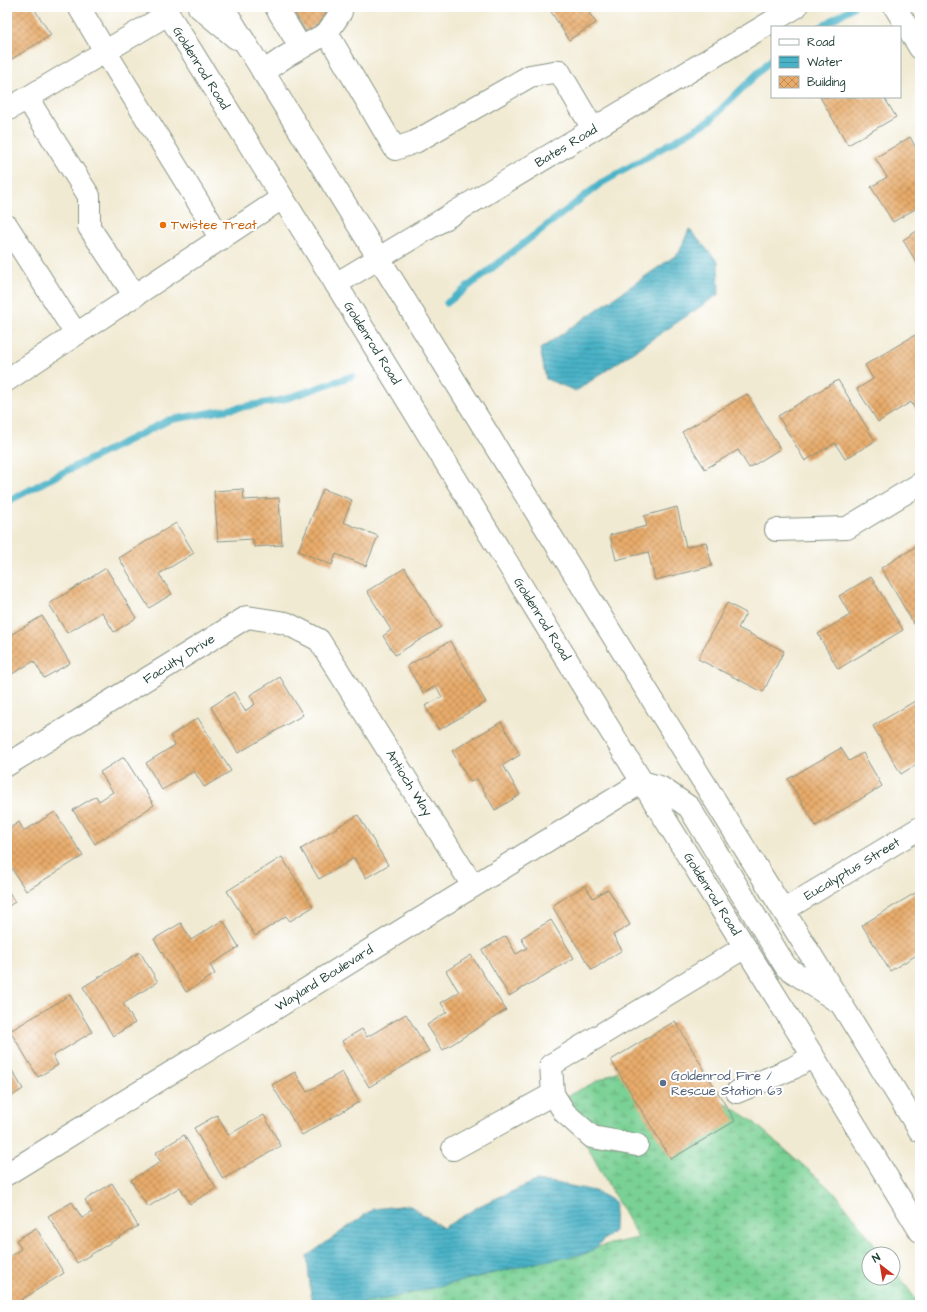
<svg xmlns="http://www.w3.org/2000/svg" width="927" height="1312" font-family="'Architects Daughter',sans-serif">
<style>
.wetland{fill:url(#wetland-marsh);stroke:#4c8764}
.water{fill:url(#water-rules);stroke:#34787e}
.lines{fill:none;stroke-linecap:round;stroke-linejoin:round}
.stream{stroke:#49b2c7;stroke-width:7}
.building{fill:url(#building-cross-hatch)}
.minor-casing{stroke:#889484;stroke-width:24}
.major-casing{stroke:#889484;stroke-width:24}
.minor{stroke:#fff;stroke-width:22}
.major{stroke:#fff;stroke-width:22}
.food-dot{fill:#e8710a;stroke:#fff;stroke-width:1.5}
.service-dot{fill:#5c6f8a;stroke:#fff;stroke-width:1.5}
.labels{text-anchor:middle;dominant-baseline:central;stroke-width:4;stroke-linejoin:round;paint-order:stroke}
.street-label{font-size:13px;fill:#1f3d34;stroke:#fff}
.food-label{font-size:13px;fill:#c56008;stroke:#fff;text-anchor:start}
.service-label{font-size:13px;fill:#4e5e75;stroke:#fff;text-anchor:start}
</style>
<defs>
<pattern id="wetland-marsh" width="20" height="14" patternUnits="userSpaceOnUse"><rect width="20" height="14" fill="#7ad195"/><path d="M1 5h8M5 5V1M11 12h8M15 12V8" fill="none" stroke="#63ab7a"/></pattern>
<pattern id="water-rules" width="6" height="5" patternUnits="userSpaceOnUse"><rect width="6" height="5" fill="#49b2c7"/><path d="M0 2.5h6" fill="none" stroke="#3c92a2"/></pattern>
<pattern id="building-cross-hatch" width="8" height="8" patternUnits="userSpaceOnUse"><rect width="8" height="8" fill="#e8ab6a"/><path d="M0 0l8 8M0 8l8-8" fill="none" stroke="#bb8c58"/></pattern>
</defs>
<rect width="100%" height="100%" fill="#fff"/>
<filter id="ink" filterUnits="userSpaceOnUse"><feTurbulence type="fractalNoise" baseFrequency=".025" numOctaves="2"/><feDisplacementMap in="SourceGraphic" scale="8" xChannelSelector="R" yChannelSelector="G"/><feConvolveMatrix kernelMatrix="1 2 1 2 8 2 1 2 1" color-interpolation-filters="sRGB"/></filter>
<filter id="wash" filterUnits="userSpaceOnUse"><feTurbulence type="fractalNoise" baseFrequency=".012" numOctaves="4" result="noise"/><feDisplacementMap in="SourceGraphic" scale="16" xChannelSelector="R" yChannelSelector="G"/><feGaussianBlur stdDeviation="0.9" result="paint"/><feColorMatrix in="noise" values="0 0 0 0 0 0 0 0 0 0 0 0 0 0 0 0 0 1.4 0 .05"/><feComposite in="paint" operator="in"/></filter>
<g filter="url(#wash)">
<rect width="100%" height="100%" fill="#f1ead3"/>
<path class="wetland" d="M628,1066L677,1073L750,1119L836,1194L882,1254H869V1278H893V1268L920,1305H325L638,1238L561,1099Z"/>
<path class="water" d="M689,229L718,262L719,294L576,391L546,379L540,349L679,253Z
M536,1181L556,1183L595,1191L615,1202L614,1231L589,1253L540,1262L391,1298L350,1305H312L307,1256L373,1209L409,1205L443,1228L481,1205Z"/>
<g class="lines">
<path class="stream" d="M821,27L853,7
M447,303L600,184L709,121L772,59
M7,502L50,479L169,420L282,400L352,376"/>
</g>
<g id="blocks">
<path class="building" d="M7,7H33L51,35L7,62Z
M291,7H321L328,18L306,32Z
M548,7H585L596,23L569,40Z
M820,97H884L896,117L848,145Z
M910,137L920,155V206L893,222L871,187L887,177L875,158Z
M920,229V268L903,240Z
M915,335L920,344V417L911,402L878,422L857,389L873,379L865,365Z
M838,380L875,441L845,459L835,443L805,461L778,416Z
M747,394L780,449L749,468L738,450L705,469L682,432Z
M243,489L244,500L279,498L282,545L254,547L253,539L218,541L214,491Z
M323,489L352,500L343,522L378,536L366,566L336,554L332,565L298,551Z
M677,507L686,547L706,542L712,566L655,580L648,552L616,560L610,535L647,526L644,516Z
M176,523L194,553L159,574L172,594L149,608L119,558Z
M920,544V620L914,624L881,568Z
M106,568L136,618L114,632L102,612L67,633L49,604Z
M405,568L441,627L395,655L383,636L391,630L367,591Z
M871,577L903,630L838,669L818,634L850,615L839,596Z
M727,603L746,613L738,628L784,651L763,692L698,659Z
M42,616L70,663L44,678L34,661L7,677V637Z
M450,641L486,702L439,730L425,706L442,697L436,686L423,693L407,666Z
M280,677L303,715L238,753L211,707L234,692L245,711L255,704L250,695Z
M920,698V762L901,774L873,726Z
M198,718L231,771L204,787L194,771L162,790L146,763L175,745L170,736Z
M501,722L520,755L503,765L520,795L495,810L477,779L470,782L452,751Z
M841,748L849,761L863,753L882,786L816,826L788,779Z
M124,757L154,805L95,844L73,810L96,796L99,801L113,792L100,772Z
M55,812L83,856L26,891L7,861V830L19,822L24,831Z
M358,815L388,865L366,878L354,858L319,879L301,849Z
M282,857L313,907L290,921L286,916L255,936L227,891Z
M585,885L593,898L608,889L630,925L613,935L622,950L592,970L552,906Z
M7,889L15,902L7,907Z
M920,890V953L890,971L862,925Z
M223,920L239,947L210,965L215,974L186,992L154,939L181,923L191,940Z
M551,920L574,958L509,996L482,950L506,936L516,954L527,948L521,938Z
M140,952L158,982L123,1003L135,1023L113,1036L83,987Z
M471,955L506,1010L443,1050L427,1025L447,1012L441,1003L459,992L446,971Z
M70,995L92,1032L53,1056L58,1065L38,1077L10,1031Z
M406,1014L429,1051L369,1087L342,1041L362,1029L367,1037Z
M675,1021L735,1121L671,1159L611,1060Z
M7,1062L23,1089L7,1099Z
M295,1072L307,1092L342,1072L359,1102L302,1135L272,1085Z
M217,1115L228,1135L264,1115L281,1146L223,1179L194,1128Z
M184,1135L216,1188L190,1204L180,1187L148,1207L131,1180L161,1162L155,1153Z
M112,1183L138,1226L77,1263L48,1216L72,1202L82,1218L92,1212L85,1200Z
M36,1228L64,1273L13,1305H7V1258L21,1249L16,1240Z"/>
</g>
</g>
<g filter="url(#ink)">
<use href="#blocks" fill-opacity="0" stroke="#889484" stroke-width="1"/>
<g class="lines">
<g class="minor-casing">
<path id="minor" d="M79,7L105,51L221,239
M276,7L301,48
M895,7L920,48
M327,33L341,12V7
M263,72L285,57L327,33L395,149L415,142L530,76L559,71L593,129
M27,98L89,196V227L135,296
M7,110L168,14
M7,226L76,334
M336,284L796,7
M7,380L282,198
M776,530L847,528L920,484
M7,765L247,617L286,623L319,640L473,886
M784,910L920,828
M737,1092L793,1068L813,1056
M637,1145L592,1137L565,1113L553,1094L551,1065L745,947
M453,1149L553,1094
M7,1174L642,782"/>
</g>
<g class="major-casing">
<path id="major" d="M164,7L315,250L642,782L813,1056L920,1231
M199,7L236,38
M223,7L920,1131
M642,782L660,787L689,807L786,967L837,1001"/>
</g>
<use href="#minor" class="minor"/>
<use href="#major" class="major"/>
</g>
</g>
<circle class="food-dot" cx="163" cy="225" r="4"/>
<circle class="service-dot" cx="663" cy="1083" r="4"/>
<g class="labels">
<g class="street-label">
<text transform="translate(201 68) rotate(58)">Goldenrod Road</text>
<text transform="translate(566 146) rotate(-31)">Bates Road</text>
<text transform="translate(372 343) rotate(58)">Goldenrod Road</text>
<text transform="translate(542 619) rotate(58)">Goldenrod Road</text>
<text transform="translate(179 659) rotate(-32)">Faculty Drive</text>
<text transform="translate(409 783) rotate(58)">Antioch Way</text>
<text transform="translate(852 869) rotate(-31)">Eucalyptus Street</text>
<text transform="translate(712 894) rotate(58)">Goldenrod Road</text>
<text transform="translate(324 978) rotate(-32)">Wayland Boulevard</text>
</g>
<g class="food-label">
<text x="171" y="225">Twistee Treat</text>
</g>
<g class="service-label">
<text x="671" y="1076">Goldenrod Fire /<tspan x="671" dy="15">Rescue Station 63</tspan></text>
</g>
</g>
<rect width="927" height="1312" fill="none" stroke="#fff" stroke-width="24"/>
<rect x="771" y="26" width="130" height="72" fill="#ffffff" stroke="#a5b1ae"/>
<rect x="779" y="39" width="20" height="6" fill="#ffffff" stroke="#a5b1ae"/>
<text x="807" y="46" font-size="12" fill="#1f3d34">Road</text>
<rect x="779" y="56" width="20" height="12" fill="url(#water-rules)" stroke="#a5b1ae"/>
<text x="807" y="66" font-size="12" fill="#1f3d34">Water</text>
<rect x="779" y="76" width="20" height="12" fill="url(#building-cross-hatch)" stroke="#a5b1ae"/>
<text x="807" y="86" font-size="12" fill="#1f3d34">Building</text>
<g transform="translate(881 1266) rotate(329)"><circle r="19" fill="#ffffff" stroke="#a5b1ae"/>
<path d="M0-3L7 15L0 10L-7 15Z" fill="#c8321e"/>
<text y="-6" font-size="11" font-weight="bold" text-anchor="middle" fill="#1f3d34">N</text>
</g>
</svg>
